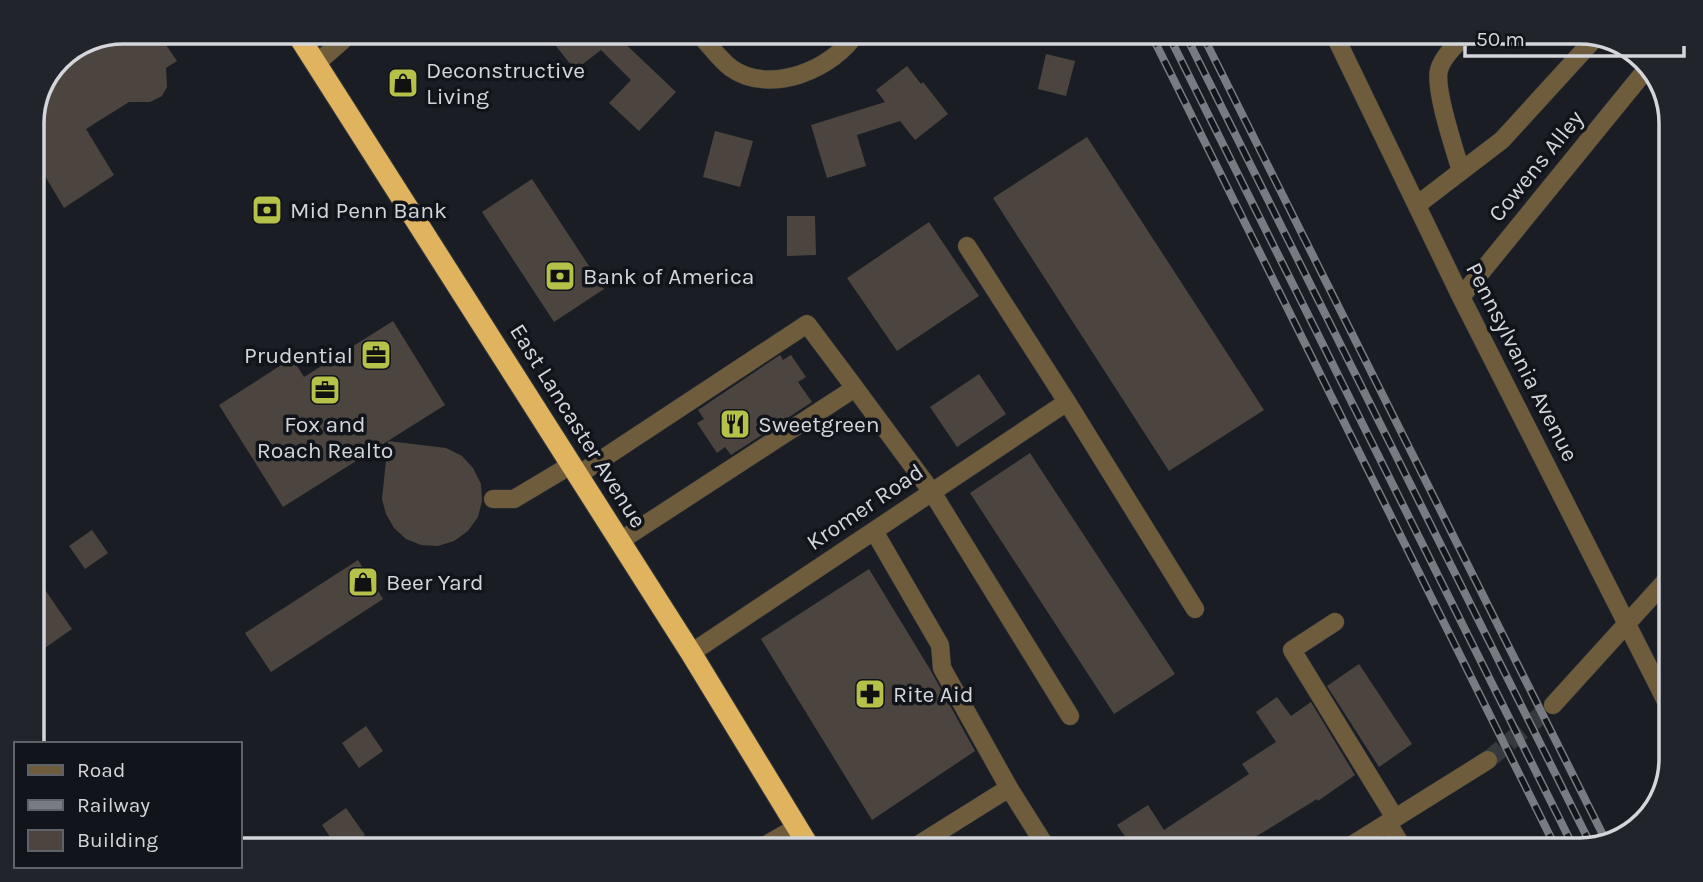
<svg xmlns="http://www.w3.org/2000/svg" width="1703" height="882" font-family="Karla,sans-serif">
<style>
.building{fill:#4c453f}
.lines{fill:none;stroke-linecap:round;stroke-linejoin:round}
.minor-tunnel{stroke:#363a3f;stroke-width:18;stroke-dasharray:18 9;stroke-linecap:butt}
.minor-casing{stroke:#34383e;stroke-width:19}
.highway-casing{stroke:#34383e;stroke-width:23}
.minor{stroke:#6e5c3c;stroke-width:18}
.highway{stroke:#e0b35f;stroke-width:21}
.rail-casing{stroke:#787b81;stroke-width:8}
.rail{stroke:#11151b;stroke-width:5;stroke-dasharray:16;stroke-linecap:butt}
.labels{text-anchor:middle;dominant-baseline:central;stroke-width:7;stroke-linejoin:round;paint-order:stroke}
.poi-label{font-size:23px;fill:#d4d6db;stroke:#11151b;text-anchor:start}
.street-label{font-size:23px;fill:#d4d6db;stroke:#11151b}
.rim{fill:none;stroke:#d4d6db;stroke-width:3.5}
</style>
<rect width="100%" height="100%" fill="#1a1e24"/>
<path class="building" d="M123,32H157L177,61L166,68L167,87L162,96L150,102H129L86,129L114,175L64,208L32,154V118L51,74L68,64L63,56Z
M545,32H625L618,37L676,92L639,131L609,103L631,80L601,50L575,70Z
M1046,54L1075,61L1066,96L1038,89Z
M907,66L921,84L923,82L948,114L915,140L900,121L857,135L866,166L827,178L811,125L885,102L876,90Z
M715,131L753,141L740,187L703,177Z
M1087,137L1264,410L1169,471L993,198Z
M532,179L604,289L554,322L482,212Z
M787,216H815L816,255L787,256Z
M929,222L979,296L897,351L847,278Z
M393,321L445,405L283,507L219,405L292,358L304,377Z
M780,355L783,360L791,355L806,377L798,382L812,402L731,455L725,447L717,453L697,423L704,419L698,410Z
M979,374L1006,414L957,447L930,407Z
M388,441L446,448L462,456L473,468L481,484L482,501L478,517L468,531L454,541L438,546L421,545L406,539L394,528L386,514L382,499Z
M1030,453L1175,674L1114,714L970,493Z
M92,530L108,553L85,569L69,546Z
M358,560L383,599L271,672L245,633Z
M869,569L931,671L975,751L872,820L761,639Z
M32,571L72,629L32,657Z
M1359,664L1412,744L1379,767L1327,686Z
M1277,697L1291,716L1311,702L1355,775L1318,801L1317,799L1234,850H1132L1134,849L1117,825L1148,805L1164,830L1249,774L1242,764L1276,742L1256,712Z
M366,726L383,751L359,768L342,743Z
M346,808L365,835L343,850H339L322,825Z"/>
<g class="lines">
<path class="minor-tunnel" d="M1488,760L1553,705"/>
<g class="minor-casing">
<path id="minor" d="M697,32C708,43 719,59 731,68C770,96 834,69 857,32
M1333,32L1461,297L1671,711
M316,64L352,32
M1461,171C1455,151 1434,89 1439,70C1443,55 1459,42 1469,32
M1417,205L1502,140L1597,36
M1461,297L1649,66
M1067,402L1195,609
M578,475L807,324L855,388
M493,499H514L571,465
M874,531L940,645L942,668L1009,788L1048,850
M620,541L855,388L932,492L1070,716
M1335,622L1292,650L1395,818
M691,653L1067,402L967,246
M1553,705L1671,575
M1388,823L1404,850
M757,850L797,827
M910,850L1009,788
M1344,850L1488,760"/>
</g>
<g class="highway-casing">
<path id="highway" d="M296,32L691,653L811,850"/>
</g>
<use href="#minor" class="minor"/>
<use href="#highway" class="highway"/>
<g class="rail-casing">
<path id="rail" d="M1150,32L1557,850
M1167,32L1575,850
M1184,32L1592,847
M1201,32L1607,843"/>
</g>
<use href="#rail" class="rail"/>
</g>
<defs>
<g id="shop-square" transform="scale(1.575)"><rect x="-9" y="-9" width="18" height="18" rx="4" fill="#b6c149" stroke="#11151b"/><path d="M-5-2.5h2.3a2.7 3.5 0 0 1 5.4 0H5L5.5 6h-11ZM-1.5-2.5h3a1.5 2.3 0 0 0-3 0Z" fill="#111"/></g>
<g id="bank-square" transform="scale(1.575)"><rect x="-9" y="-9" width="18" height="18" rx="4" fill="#b6c149" stroke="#11151b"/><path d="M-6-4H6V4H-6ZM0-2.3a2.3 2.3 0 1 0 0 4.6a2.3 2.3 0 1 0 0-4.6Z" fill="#111"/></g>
<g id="office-square" transform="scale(1.575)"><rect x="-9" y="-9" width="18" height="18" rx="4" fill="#b6c149" stroke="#11151b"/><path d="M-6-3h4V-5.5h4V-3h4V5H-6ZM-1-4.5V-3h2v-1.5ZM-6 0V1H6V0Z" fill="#111"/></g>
<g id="restaurant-square" transform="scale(1.575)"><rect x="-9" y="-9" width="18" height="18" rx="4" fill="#b6c149" stroke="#11151b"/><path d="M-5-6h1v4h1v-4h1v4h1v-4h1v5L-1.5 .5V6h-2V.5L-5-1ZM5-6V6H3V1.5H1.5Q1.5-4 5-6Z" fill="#111"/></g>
<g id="pharmacy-square" transform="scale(1.575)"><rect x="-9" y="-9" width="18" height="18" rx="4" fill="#b6c149" stroke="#11151b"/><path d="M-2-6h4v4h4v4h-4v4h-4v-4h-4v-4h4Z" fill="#111"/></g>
</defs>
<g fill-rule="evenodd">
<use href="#shop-square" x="403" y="83"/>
<use href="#bank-square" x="267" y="210"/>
<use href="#bank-square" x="560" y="276"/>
<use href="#office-square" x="376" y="355"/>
<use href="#office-square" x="325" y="390"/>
<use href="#restaurant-square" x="735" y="424"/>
<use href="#shop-square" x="363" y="582"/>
<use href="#pharmacy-square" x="870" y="694"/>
</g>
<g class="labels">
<g class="poi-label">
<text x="426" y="70">Deconstructive<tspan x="426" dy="26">Living</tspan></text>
<text x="290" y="210">Mid Penn Bank</text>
<text x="583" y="276">Bank of America</text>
<text x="353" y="355" text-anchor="end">Prudential</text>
<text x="325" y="424" text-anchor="middle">Fox and<tspan x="325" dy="26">Roach Realto</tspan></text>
<text x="758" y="424">Sweetgreen</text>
<text x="386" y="582">Beer Yard</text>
<text x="893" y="694">Rite Aid</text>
</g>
<g class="street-label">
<text transform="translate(1536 166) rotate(-51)">Cowens Alley</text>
<text transform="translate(1522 362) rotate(63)">Pennsylvania Avenue</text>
<text transform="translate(578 426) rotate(58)">East Lancaster Avenue</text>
<text transform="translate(865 507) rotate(-34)">Kromer Road</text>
</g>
</g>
<path d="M0 0H1703V882H0ZM123 44H1580A79 79 0 0 1 1659 123V759A79 79 0 0 1 1580 838H123A79 79 0 0 1 44 759V123A79 79 0 0 1 123 44Z" fill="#21242a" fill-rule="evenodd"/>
<path class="rim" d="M123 44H1580A79 79 0 0 1 1659 123V759A79 79 0 0 1 1580 838H123A79 79 0 0 1 44 759V123A79 79 0 0 1 123 44Z"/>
<rect x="14" y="742" width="228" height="126" fill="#11151b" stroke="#5f6268" stroke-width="2"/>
<rect x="28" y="765" width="35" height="10" fill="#6e5c3c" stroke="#5f6268" stroke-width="2"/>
<text x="77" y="777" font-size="21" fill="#d4d6db">Road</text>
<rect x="28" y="800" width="35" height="10" fill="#787b81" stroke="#5f6268" stroke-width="2"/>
<text x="77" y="812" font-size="21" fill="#d4d6db">Railway</text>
<rect x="28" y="830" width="35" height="21" fill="#4c453f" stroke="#5f6268" stroke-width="2"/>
<text x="77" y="847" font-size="21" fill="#d4d6db">Building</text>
<path d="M1465 46v10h219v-10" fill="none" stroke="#d4d6db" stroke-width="3.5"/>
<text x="1476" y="46" font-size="21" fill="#d4d6db" stroke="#11151b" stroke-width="5" paint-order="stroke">50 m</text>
</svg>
